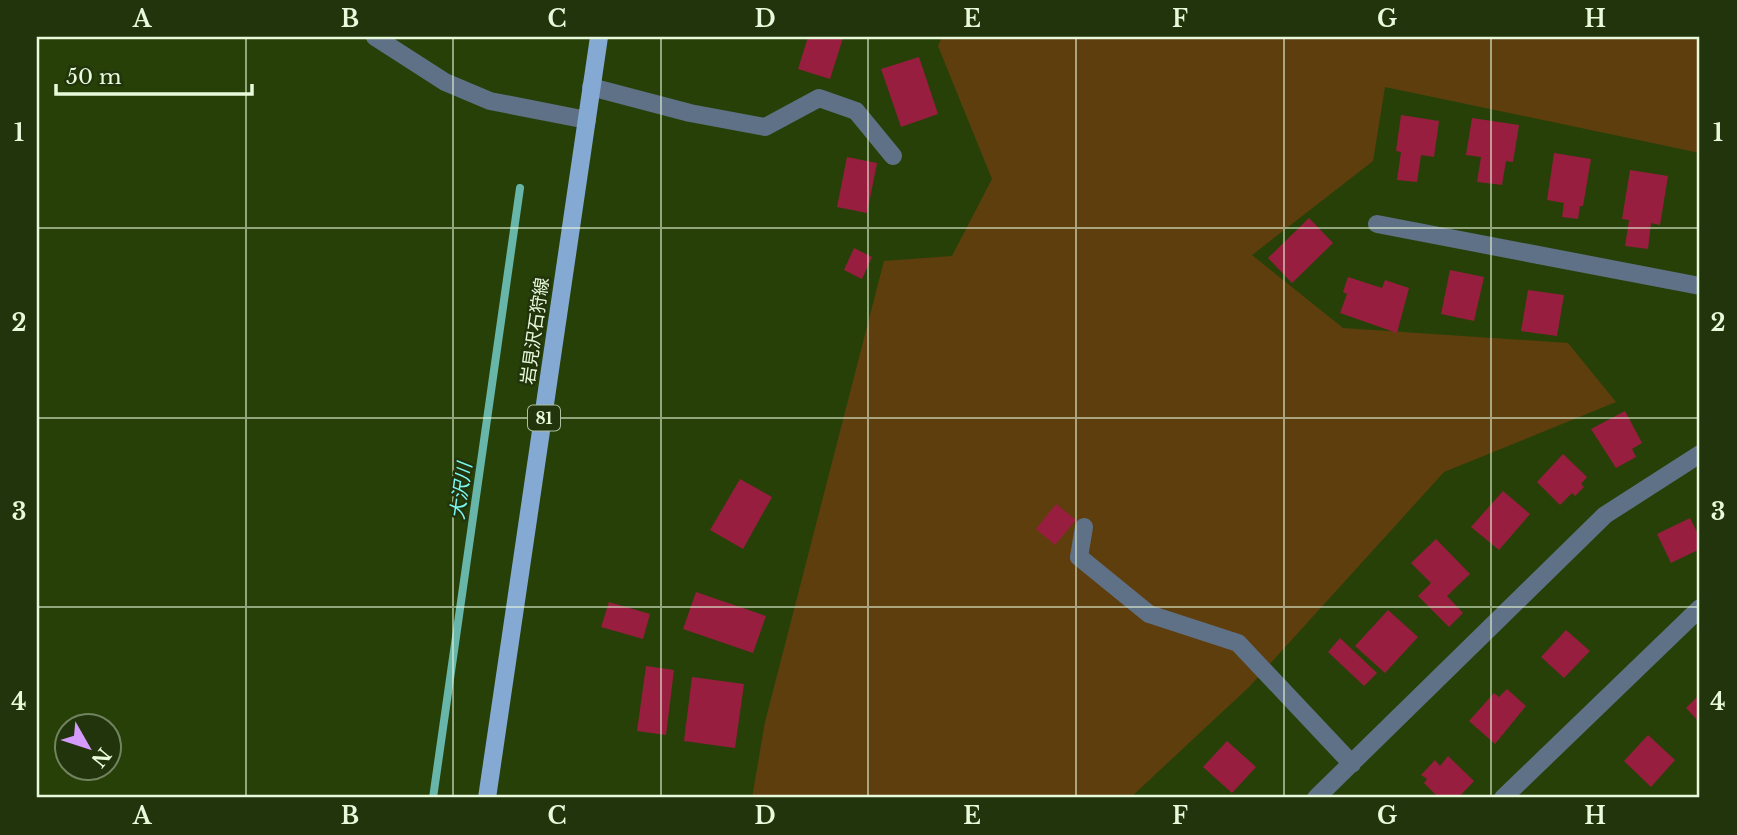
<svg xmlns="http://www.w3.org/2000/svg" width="1737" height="835" font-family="'Libre Baskerville','Noto Sans JP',serif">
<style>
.green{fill:#5f3e0e}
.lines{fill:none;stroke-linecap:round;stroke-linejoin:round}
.stream{stroke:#68b6aa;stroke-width:8}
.building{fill:#971e3e}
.minor{stroke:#5f7186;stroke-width:18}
.major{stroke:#84a9d3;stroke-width:18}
.grid{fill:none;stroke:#e9fadc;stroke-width:2;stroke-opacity:0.55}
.labels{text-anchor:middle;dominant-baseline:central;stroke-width:5;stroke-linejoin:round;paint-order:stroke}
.shield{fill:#21340b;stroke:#adbf9d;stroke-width:2}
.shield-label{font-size:16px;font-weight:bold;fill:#e9fadc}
.street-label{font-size:18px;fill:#e9fadc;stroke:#21340b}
.water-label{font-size:19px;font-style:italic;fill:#7df8f3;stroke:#21340b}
.neatline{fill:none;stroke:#e9fadc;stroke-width:2.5}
.grid-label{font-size:23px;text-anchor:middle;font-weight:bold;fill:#e9fadc}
</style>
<rect width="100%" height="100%" fill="#274007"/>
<path class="green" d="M942,37H1700V153L1385,87L1373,161L1252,255L1343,328L1568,343L1616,402L1444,472L1249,687L1130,798H752L765,722L884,261L952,256L992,179L938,46Z"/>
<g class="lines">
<path class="stream" d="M433,798L520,188"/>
</g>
<path class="building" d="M808,37L843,38L830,79L798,69Z
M919,57L938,114L901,127L881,69Z
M1401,115L1439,121L1434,157L1421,155L1417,182L1397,180L1401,152L1396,151Z
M1472,118L1519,125L1513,162L1506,161L1502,185L1477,182L1481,157L1466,155Z
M1554,153L1591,159L1583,206H1580L1578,219L1562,217L1564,203L1547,200Z
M847,157L877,163L867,213L837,207Z
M1630,170L1668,176L1660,225L1651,223L1648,249L1625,246L1629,220L1622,219Z
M1309,218L1333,243L1292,283L1268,258Z
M854,248L872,257L862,279L844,270Z
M1450,270L1484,277L1474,321L1441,314Z
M1348,277L1382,288L1385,280L1409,288L1397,333L1340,313L1347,294L1343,292Z
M1528,290L1564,295L1557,336L1521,331Z
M1625,411L1642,443L1632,449L1636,457L1616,468L1591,429Z
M1563,454L1587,477L1581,484L1584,487L1575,496L1572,493L1560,505L1537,482Z
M740,479L772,497L743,549L710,530Z
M1503,491L1530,514L1499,550L1471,527Z
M1056,504L1076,520L1055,545L1036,529Z
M1690,518L1700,538V549L1671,563L1657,534Z
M1436,539L1470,574L1447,596L1463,613L1449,627L1418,596L1431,583L1411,563Z
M696,592L766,616L753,653L683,629Z
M609,602L650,614L643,639L601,627Z
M1388,610L1418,637L1385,673L1355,646Z
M1566,630L1590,651L1564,678L1541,657Z
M1340,638L1377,673L1364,686L1328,652Z
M646,666L674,670L666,735L637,731Z
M692,677L744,684L735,748L684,741Z
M1507,689L1526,706L1495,744L1469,721L1494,693L1499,697Z
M1700,694V723L1686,708Z
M1648,735L1675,760L1651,787L1624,761Z
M1227,741L1256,767L1232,793L1203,767Z
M1448,756L1474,781L1458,798H1439L1424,783L1427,779L1421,775L1435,760L1440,766Z"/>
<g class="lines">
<path class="minor" d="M375,37L445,82L490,101L587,120
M591,87L690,113L765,127L819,98L856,111L893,156
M1377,224L1700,286
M1084,527L1079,557L1149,614L1238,643L1352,764
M1316,798L1605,515L1700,454
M1503,798L1700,608"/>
<path class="major" d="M487,798L599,37"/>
</g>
<path class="grid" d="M246,37V798M453,37V798M661,37V798M868,37V798M1076,37V798M1284,37V798M1491,37V798M37,228H1700M37,418H1700M37,607H1700"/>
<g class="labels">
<rect class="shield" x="528" y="405.5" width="32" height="25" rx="5"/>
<g class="shield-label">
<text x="544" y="418">81</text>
</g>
<g class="street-label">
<text transform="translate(535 331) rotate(-82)">岩見沢石狩線</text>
</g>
<g class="water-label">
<text transform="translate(461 491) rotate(-82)">大沢川</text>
</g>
</g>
<rect width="1737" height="835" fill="none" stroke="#21340b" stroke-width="77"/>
<g transform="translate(88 747) rotate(129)"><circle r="33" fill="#21340b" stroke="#71835f" stroke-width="2"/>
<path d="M0-5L12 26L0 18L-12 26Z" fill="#d59bfa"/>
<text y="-10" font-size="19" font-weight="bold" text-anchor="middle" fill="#e9fadc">N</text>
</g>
<path d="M56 84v10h196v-10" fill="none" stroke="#e9fadc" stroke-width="3.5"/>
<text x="66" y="84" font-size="21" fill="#e9fadc" stroke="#21340b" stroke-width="5" paint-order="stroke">50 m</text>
<rect x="38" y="38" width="1660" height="758" class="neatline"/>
<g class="grid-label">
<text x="142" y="27">A</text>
<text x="350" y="27">B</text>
<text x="557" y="27">C</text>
<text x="765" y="27">D</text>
<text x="972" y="27">E</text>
<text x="1180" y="27">F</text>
<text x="1387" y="27">G</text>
<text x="1595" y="27">H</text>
<text x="19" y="141">1</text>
<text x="1718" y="141">1</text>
<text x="19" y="331">2</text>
<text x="1718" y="331">2</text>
<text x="19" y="520">3</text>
<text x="1718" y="520">3</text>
<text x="19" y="710">4</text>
<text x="1718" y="710">4</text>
<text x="142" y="824">A</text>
<text x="350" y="824">B</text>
<text x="557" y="824">C</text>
<text x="765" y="824">D</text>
<text x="972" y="824">E</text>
<text x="1180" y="824">F</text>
<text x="1387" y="824">G</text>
<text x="1595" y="824">H</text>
</g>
</svg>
